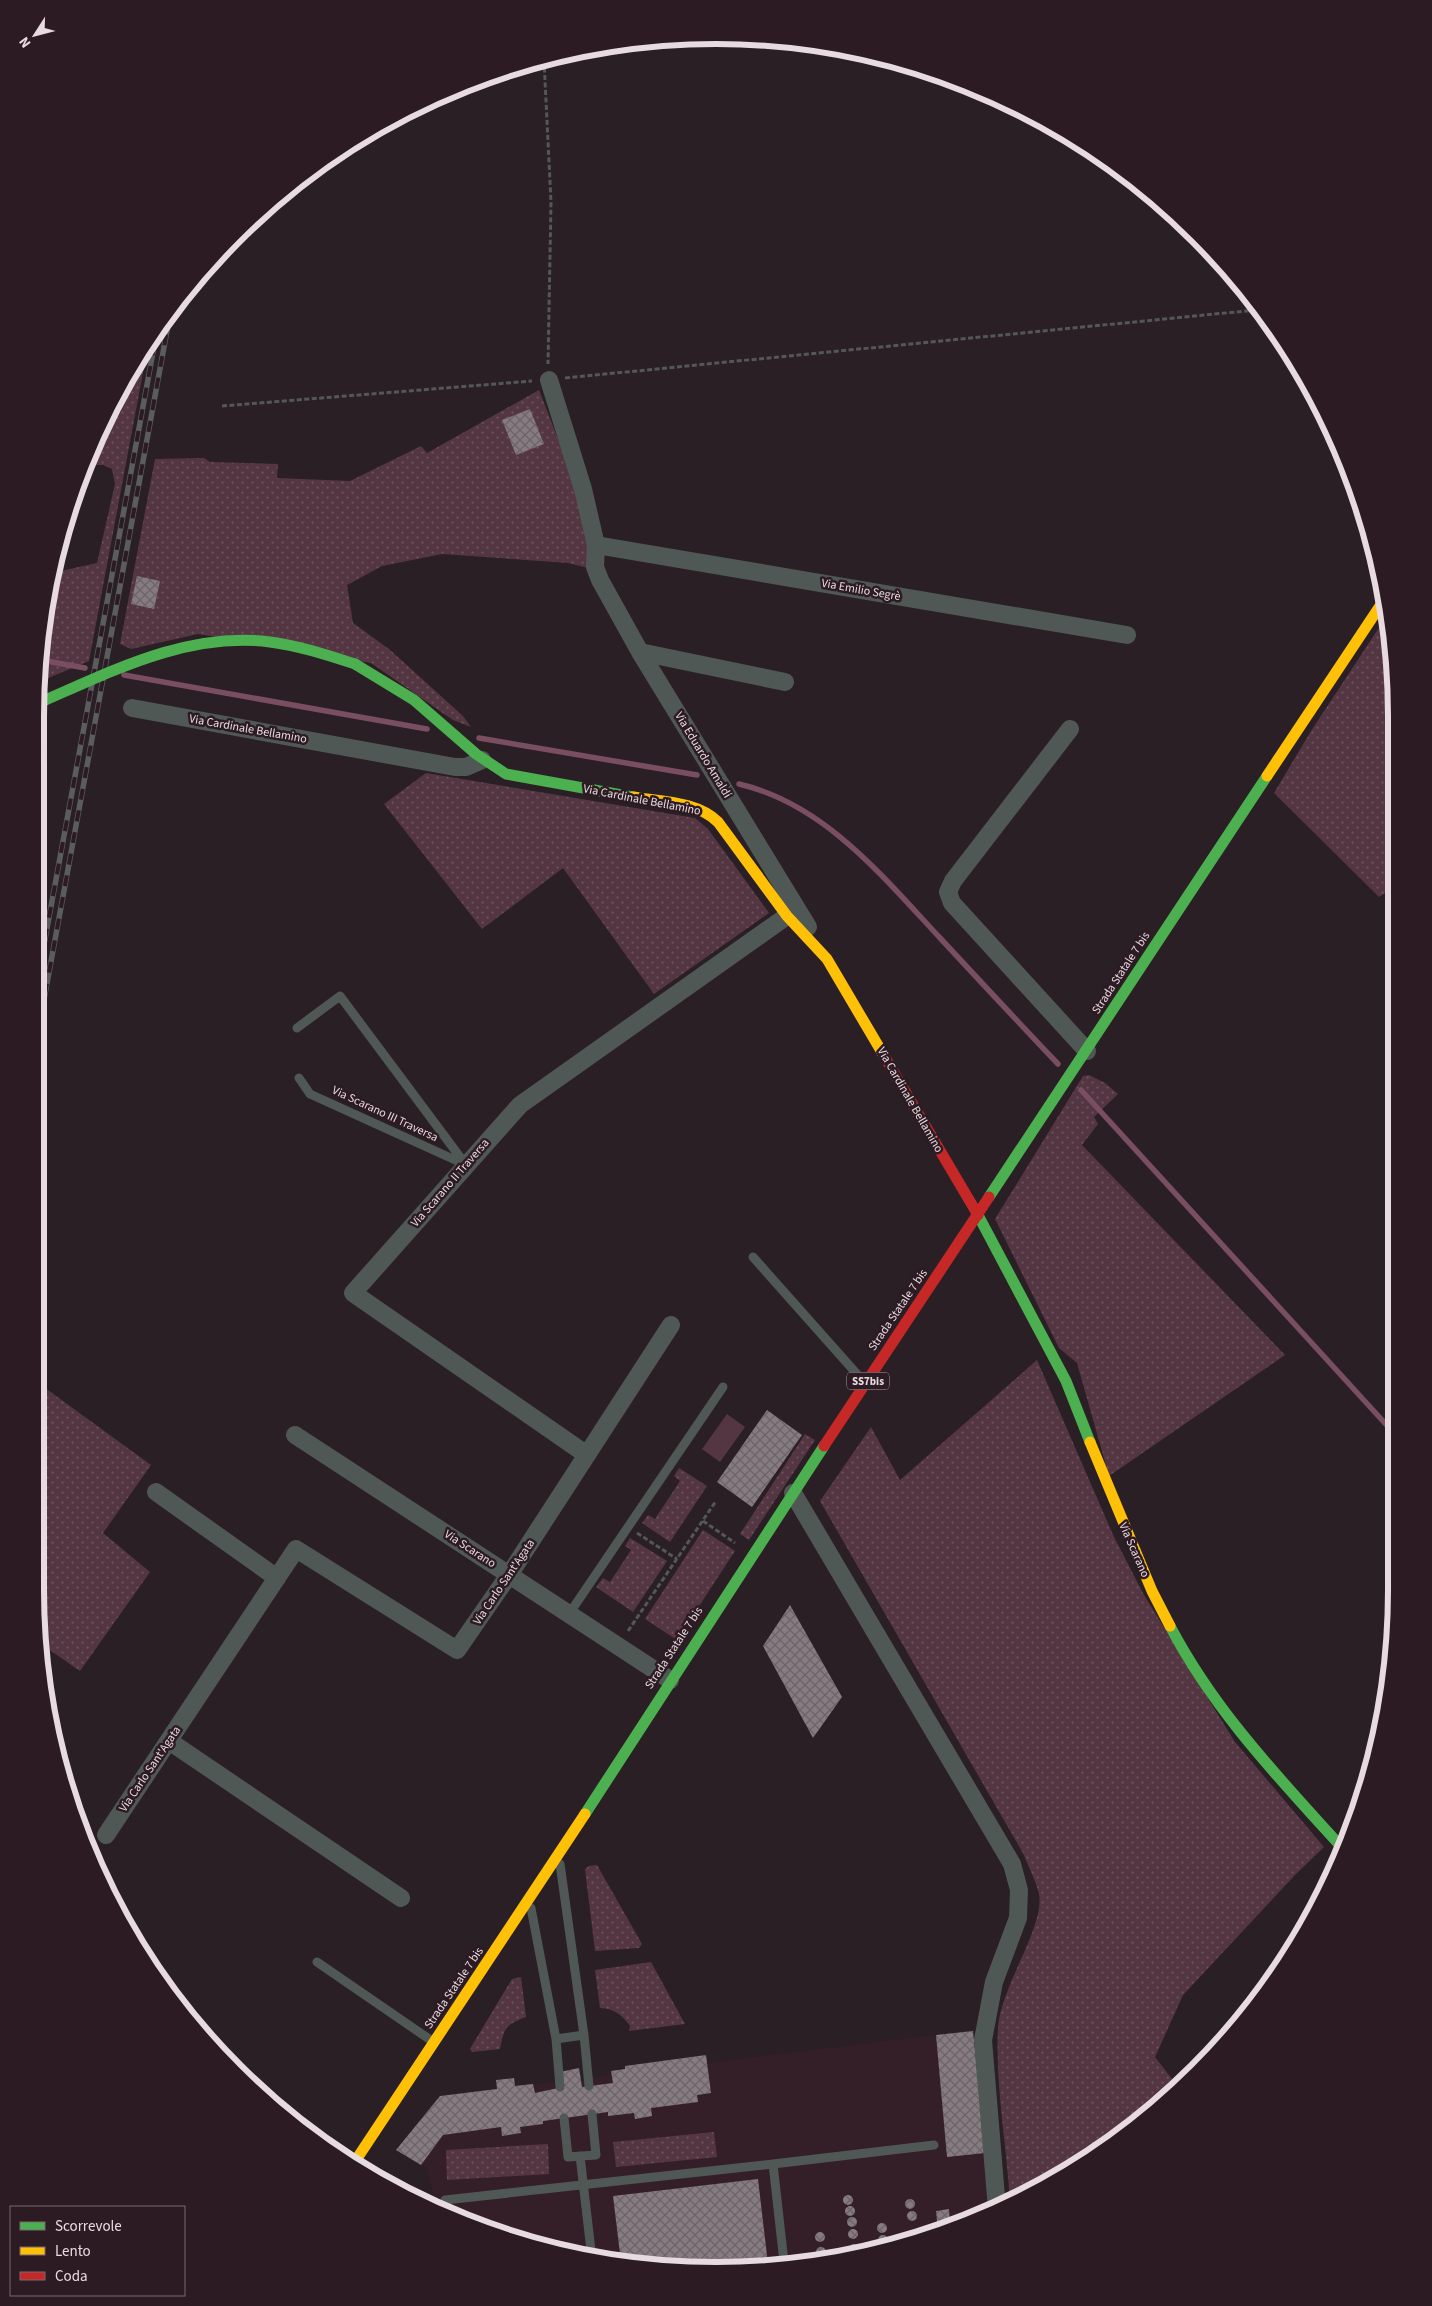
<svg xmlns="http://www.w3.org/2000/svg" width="1432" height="2306" font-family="'Source Sans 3',sans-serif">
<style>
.built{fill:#341e27}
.grass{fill:url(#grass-dots)}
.pitch{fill:#543643}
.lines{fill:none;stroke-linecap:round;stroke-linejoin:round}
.stream{stroke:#794e60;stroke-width:5.5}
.building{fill:url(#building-cross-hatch)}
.path{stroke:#545756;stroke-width:3;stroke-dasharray:5 2.5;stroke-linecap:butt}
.lane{stroke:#4f5855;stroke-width:9}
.street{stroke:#4f5855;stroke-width:18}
.fast{stroke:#4caf50;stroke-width:11}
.slow{stroke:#ffc107;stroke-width:11}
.jam{stroke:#c62828;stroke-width:11}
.rail-casing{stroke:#5b5d5d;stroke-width:5.5}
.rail{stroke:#2d1b23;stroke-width:4;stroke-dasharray:11;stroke-linecap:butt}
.fast-bridge{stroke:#4caf50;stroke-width:11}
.labels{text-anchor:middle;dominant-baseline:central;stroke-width:5;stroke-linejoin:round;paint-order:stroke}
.shield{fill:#2d1b23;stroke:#b0a1a7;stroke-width:1}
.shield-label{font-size:11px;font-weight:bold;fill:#e8dbe0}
.street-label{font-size:12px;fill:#e8dbe0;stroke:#2d1b23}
.rim{fill:none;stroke:#e8dbe0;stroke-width:6}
</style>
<defs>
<pattern id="grass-dots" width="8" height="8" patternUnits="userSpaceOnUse" patternTransform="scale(1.25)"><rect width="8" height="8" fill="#543643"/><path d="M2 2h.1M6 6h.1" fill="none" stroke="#6d525e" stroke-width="1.8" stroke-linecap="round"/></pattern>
<pattern id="building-cross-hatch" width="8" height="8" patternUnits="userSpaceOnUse" patternTransform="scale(1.25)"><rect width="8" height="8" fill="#857b80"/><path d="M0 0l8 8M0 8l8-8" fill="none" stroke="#6c6468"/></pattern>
</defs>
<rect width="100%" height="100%" fill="#291f24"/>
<path class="built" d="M975,2030L989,2211L893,2248L716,2271L583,2258L497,2235L437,2210L427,2168L396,2150L440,2096Z"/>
<path class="grass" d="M147,351L89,661L41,681V627L56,572L97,563L115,484L112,469L103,465H84L87,455L101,432L107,431V421Z
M539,390L582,501L588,534V568L568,563L442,554L382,566L347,585L353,623L389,649L463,716L471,727L453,720L371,663L198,634L131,649L120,644L155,459L204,458L210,462L278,464L277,478L350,481L421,446L427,453Z
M1386,617L1393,657L1384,670L1395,679V887L1379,897L1274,793L1311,731Z
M426,773L695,818L708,829L769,913L654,994L563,868L482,929L384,804Z
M1089,1075L1105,1083L1118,1094L1094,1117L1098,1124L1082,1145L1285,1355L1109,1476L1077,1363L1059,1348L995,1219L1083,1076Z
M1037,1360L1114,1537L1144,1595L1235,1742L1324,1847L1295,1875L1183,1995L1155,2057L1179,2088L1165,2102L1094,2156L1010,2203C1007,2146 995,2086 998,2028C1000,1988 1045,1927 1039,1894C1036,1881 1029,1868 1024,1855L820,1501L871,1427L900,1480Z
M41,1385L151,1465L103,1533L150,1572L80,1671L41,1644Z
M805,1434L815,1440L749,1540L740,1534Z
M679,1468L707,1486L670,1542L642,1523L648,1515L655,1519L680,1481L674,1476Z
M703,1530L735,1551L677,1640L645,1619Z
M630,1538L667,1561L633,1612L596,1587L603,1578L610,1582L631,1550L625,1546Z
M597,1865L642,1944L639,1948L595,1951L585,1869L589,1866Z
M651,1962L685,2024L629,2031L630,2026C621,2014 615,2009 600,2008L595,1970Z
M521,1977L526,2017C506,2025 504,2027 500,2049L472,2052L470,2049L512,1979Z
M714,2132L717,2157L616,2167L613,2142Z
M548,2144L549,2174L447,2180L446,2150Z"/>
<path class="pitch" d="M727,1414L745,1427L720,1462L702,1449Z"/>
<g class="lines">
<path class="stream" d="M41,660L85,668
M124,675L427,729
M479,738L697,775
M739,784C825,804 883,877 941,939C980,981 1019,1023 1058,1064
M1081,1090L1392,1431"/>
</g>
<path class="building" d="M530,409L544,444L516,455L502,420Z
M137,576L160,581L154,609L131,604Z
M767,1410L802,1435L752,1507L717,1482Z
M790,1605L842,1697L813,1738L763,1646Z
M973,2031L985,2153L947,2157L936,2035Z
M706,2055L711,2093L697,2095L698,2102L651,2108L652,2116L635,2119L634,2113L608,2116V2112L543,2121V2124L520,2127L521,2133L502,2136L501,2127L443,2135L421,2165L396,2150L440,2096L497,2089L496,2080L514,2078L515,2086L533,2084L535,2093L563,2087L560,2072L579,2068L582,2087L613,2083L611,2071L625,2069V2066Z
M758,2179L768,2264L716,2271L621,2262L613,2196Z
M843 2200a5 5 0 1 1 10 0a5 5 0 1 1-10 0Z
M905 2204a5 5 0 1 1 10 0a5 5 0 1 1-10 0Z
M845 2211a5 5 0 1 1 10 0a5 5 0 1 1-10 0Z
M949,2209L950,2226L938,2231L936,2211Z
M907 2216a5 5 0 1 1 10 0a5 5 0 1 1-10 0Z
M847 2222a5 5 0 1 1 10 0a5 5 0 1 1-10 0Z
M877 2228a5 5 0 1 1 10 0a5 5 0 1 1-10 0Z
M848 2234a5 5 0 1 1 10 0a5 5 0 1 1-10 0Z
M815 2237a5 5 0 1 1 10 0a5 5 0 1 1-10 0Z
M916,2234H919L923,2236L913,2240Z
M878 2240a5 5 0 1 1 10 0a5 5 0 1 1-10 0Z
M849 2249a5 5 0 1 1 10 0a5 5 0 1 1-10 0Z
M816 2252a5 5 0 1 1 10 0a5 5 0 1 1-10 0Z"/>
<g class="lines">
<path class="path" d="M544,60L551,202L548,364
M565,378L1256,310
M222,406L532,381
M703,1521L735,1543
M637,1533L677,1559
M628,1631L716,1501"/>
<path class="lane" d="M297,1028L340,996L466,1165
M299,1078L310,1094L464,1164
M753,1257L864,1382
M569,1614L723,1387
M531,1908L556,2039L584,2035L560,1864
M317,1962L432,2041
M584,2035L589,2086
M556,2039L560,2087
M564,2118L568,2157L596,2155L592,2114
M580,2156L592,2259
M445,2200L773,2164
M784,2262L773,2164L934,2145"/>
<path class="street" d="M549,380L583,489L596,545L595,567L600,580L640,652L808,927
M596,545L1127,635
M640,652L785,682
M132,708L455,767H466L482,760
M1070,729L953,881L948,892L952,903L1087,1051
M295,1435L670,1680
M587,1455L353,1293L520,1105L787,916
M156,1492L277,1578
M793,1493L1012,1864L1019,1890L1018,1918L994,1982L983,2040L997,2209
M169,1741L401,1898
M106,1835L296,1549L457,1650L509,1575L671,1325"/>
<path class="fast" d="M355,664L414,700L476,754L506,774L633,797
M989,1197L1267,776
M978,1215L1066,1381L1090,1442
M1170,1626C1215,1712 1280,1779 1345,1851
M585,1814L824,1446"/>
<path class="slow" d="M1267,776L1384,600
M633,797C661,802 697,801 718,822L787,916L827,959L883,1054
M1090,1442L1152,1591L1170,1626
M354,2163L585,1814"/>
<path class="jam" d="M883,1054L978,1215
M824,1446L989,1197"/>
<g class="rail-casing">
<path id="rail" d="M41,961L156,336
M41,1016L171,309"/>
</g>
<use href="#rail" class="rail"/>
<path class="fast-bridge" d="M41,702C112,671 190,631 270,642C300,646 327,655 355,664"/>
</g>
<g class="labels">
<rect class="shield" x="847" y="1372.5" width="42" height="17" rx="4"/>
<g class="shield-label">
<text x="868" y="1381">SS7bis</text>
</g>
<g class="street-label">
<text transform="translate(861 590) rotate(10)">Via Emilio Segrè</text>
<text transform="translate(248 729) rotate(10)">Via Cardinale Bellamino</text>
<text transform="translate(703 755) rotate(59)">Via Eduardo Amaldi</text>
<text transform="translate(642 800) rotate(11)">Via Cardinale Bellamino</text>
<text transform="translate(1121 973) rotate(-57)">Strada Statale 7 bis</text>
<text transform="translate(910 1100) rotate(60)">Via Cardinale Bellamino</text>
<text transform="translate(385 1114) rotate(25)">Via Scarano III Traversa</text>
<text transform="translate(450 1183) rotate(-49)">Via Scarano II Traversa</text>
<text transform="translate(898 1310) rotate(-56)">Strada Statale 7 bis</text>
<text transform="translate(470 1549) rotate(33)">Via Scarano</text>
<text transform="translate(1134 1550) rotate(66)">Via Scarano</text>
<text transform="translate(504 1582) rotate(-56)">Via Carlo Sant'Agata</text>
<text transform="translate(674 1648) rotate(-57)">Strada Statale 7 bis</text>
<text transform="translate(150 1769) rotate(-56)">Via Carlo Sant'Agata</text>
<text transform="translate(454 1988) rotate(-56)">Strada Statale 7 bis</text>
</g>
</g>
<path d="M0 0H1432V2306H0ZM716 44H716A672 672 0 0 1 1388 716V1590A672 672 0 0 1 716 2262H716A672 672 0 0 1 44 1590V716A672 672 0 0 1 716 44Z" fill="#2d1b23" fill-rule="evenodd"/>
<path class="rim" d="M716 44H716A672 672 0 0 1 1388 716V1590A672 672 0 0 1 716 2262H716A672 672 0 0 1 44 1590V716A672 672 0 0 1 716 44Z"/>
<rect x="10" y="2206" width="175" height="90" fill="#2d1b23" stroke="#78686f"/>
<rect x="20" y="2222" width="25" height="8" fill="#4caf50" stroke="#78686f"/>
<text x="55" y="2231" font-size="15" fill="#e8dbe0">Scorrevole</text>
<rect x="20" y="2247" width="25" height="8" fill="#ffc107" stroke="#78686f"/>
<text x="55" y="2256" font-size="15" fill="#e8dbe0">Lento</text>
<rect x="20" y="2272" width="25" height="8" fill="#c62828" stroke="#78686f"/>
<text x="55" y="2281" font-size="15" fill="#e8dbe0">Coda</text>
<g transform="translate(35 35) rotate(234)" stroke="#2d1b23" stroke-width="4" paint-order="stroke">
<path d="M0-4L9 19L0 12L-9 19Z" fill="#e8dbe0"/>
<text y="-8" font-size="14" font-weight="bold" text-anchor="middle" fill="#e8dbe0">N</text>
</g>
</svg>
